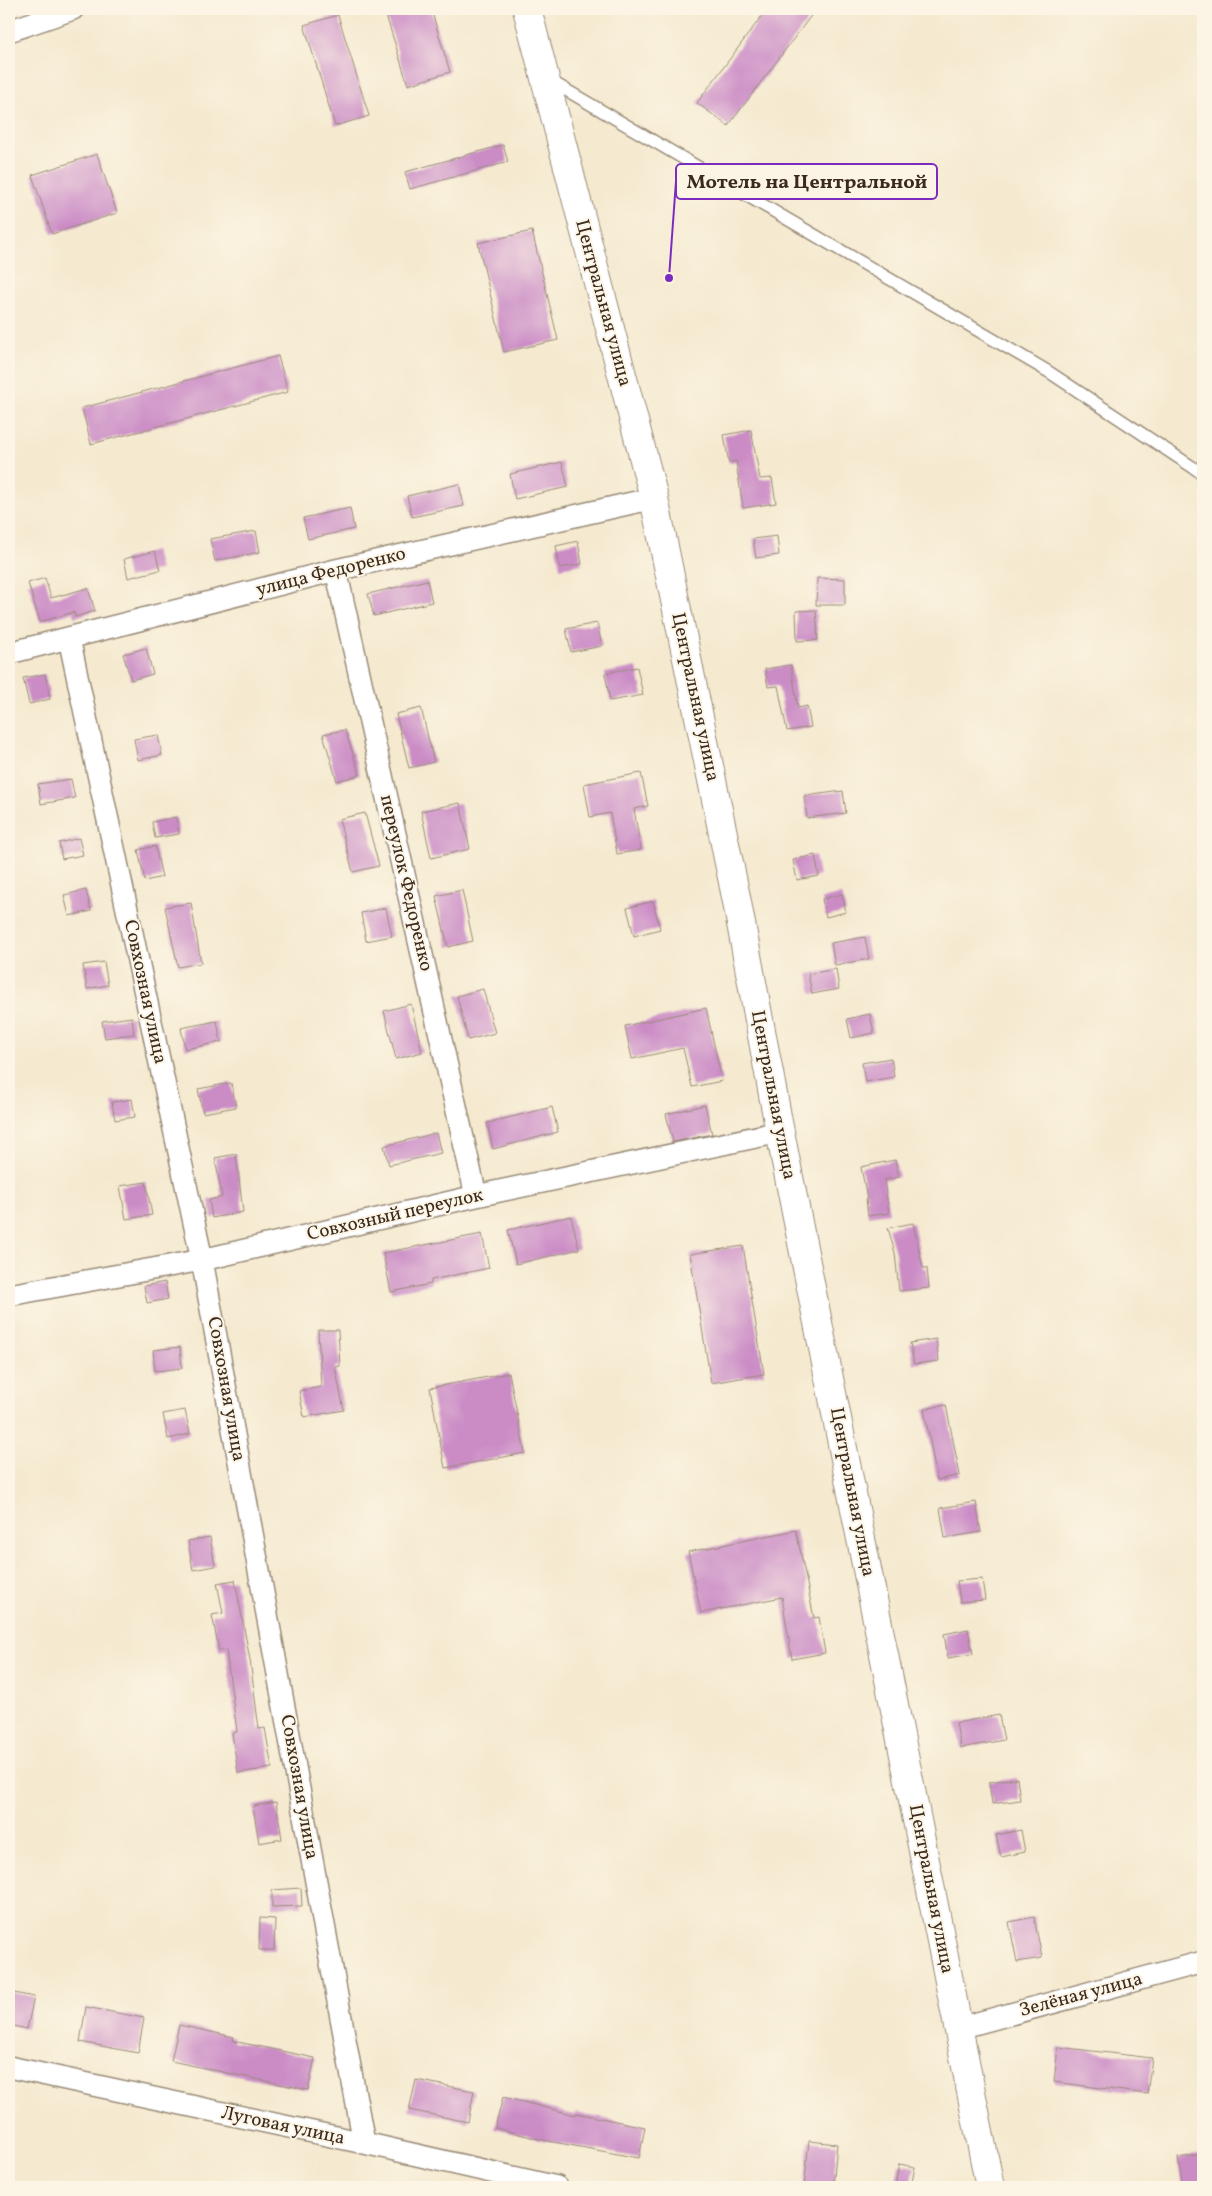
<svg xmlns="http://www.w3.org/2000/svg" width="1212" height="2196" font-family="Vollkorn,serif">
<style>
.building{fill:#cb8cc6}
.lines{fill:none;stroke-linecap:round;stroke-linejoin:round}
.service-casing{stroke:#988a77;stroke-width:14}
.minor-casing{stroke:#988a77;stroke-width:24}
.tertiary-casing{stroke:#988a77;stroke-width:30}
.service{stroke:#fff;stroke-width:11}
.minor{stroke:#fff;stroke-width:21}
.tertiary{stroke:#fff;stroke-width:28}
.labels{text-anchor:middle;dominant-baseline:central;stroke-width:4;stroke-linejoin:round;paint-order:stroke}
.street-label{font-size:19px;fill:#3b2a1e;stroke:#fcf5e5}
.leader{fill:none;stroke:#7b2cbf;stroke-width:2}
.callout-dot{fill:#7b2cbf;stroke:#fcf5e5;stroke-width:2}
.callout{fill:#fcf5e5;stroke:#7b2cbf;stroke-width:2}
.callout-label{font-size:20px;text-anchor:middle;font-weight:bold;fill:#3b2a1e}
</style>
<rect width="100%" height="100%" fill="#fcf5e5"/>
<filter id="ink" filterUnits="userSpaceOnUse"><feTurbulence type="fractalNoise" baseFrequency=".02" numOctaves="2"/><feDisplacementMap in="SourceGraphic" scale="10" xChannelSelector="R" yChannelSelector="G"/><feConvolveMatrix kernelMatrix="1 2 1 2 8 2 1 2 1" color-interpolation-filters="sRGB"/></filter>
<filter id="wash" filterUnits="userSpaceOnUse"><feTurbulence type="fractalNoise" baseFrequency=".0096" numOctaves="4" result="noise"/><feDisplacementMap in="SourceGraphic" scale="20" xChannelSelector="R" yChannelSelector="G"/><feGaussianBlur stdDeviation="1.12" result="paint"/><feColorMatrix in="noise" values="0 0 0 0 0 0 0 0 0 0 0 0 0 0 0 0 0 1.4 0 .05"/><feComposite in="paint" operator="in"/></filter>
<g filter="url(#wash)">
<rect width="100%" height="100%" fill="#f5ead0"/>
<g id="blocks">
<path class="building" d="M384,9H431L450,72L408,85Z
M767,9H816L728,126L697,103Z
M338,15L369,116L335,126L304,25Z
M503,145L508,162L410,189L405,172Z
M97,154L117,213L52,234L32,175Z
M532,231L558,340L504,352L478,243Z
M278,356L288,392L91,444L82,408Z
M751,430L760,479L772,478L776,503L743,508L736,461L729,463L724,435Z
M562,462L568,487L515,499L510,474Z
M459,484L464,506L412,517L407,496Z
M350,508L354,529L308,539L303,518Z
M256,531L260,552L215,561L210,539Z
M777,536L779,555L756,558L753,539Z
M578,541L582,564L560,568L556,546Z
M155,551L160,570L128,578L124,559Z
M45,578L51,598L88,588L95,611L75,617L74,612L40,622L28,583Z
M817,578L845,579V605H816Z
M427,580L432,602L374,616L368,594Z
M816,610L818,640L797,641L796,611Z
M597,623L602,646L571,652L566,629Z
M146,648L153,674L131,680L123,654Z
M791,665L798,708L807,706L811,727L787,731L778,686L768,687L765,669Z
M637,667L643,695L610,701L605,673Z
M45,674L50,699L29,704L23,678Z
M421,708L434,762L409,768L396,714Z
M345,730L360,775L337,781L323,734Z
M158,735L162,755L138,760L134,739Z
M641,773L648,806L634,809L641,850L617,854L610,813L590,817L584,784Z
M71,779L75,798L41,804L38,784Z
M843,791L846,813L807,818L804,796Z
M460,803L470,849L431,858L421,811Z
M365,813L379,866L353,872L339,819Z
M176,817L179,834L155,838L152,822Z
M79,838L83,855L62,859L59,843Z
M155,846L162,877L145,881L138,850Z
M815,855L819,876L797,880L793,860Z
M86,890L91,911L69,916L64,895Z
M462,890L473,941L448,947L436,896Z
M842,894L846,912L826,917L822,899Z
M653,901L660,929L634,936L627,908Z
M191,903L201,963L178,967L165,907Z
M386,908L392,936L366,941L361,913Z
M865,937L869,959L835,965L831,943Z
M104,962L108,985L87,989L83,965Z
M836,969L839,989L812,994L808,974Z
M483,989L495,1033L468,1040L457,996Z
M411,1004L422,1052L396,1059L384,1011Z
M706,1008L722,1081L692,1087L683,1048L632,1059L625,1026Z
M870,1014L874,1033L851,1038L847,1019Z
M132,1017L134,1034L105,1038L102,1021Z
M217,1021L221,1042L185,1049L181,1028Z
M891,1058L894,1077L865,1082L862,1063Z
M231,1083L236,1107L203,1113L198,1089Z
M132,1099L135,1117L115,1120L112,1102Z
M705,1105L712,1134L673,1142L666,1114Z
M552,1107L558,1132L493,1149L487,1123Z
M436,1133L441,1153L389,1165L384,1146Z
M236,1154L243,1212L212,1218L209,1200L222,1197L215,1158Z
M895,1160L899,1177L884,1180L889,1213L868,1216L866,1199H867L861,1167Z
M146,1182L152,1215L126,1219L120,1186Z
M571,1216L579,1249L516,1264L508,1230Z
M913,1223L923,1268H927L929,1288L899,1291L895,1253L888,1228Z
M482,1234L489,1268L431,1280V1284L391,1292L383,1253Z
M743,1246L764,1374L711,1383L690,1254Z
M165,1282L168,1299L147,1303L144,1286Z
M318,1330H338L340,1366L335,1367L344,1410L304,1417L299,1391L321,1387Z
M936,1339L939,1361L914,1364L910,1343Z
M180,1347L182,1368L155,1371L153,1350Z
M509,1373L525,1453L445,1468L430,1388Z
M946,1405L960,1475L937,1480L924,1409Z
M185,1410L190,1434L168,1439L163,1414Z
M976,1502L981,1532L945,1538L940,1508Z
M796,1530L814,1618L819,1617L825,1653L792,1659L782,1597L701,1613L688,1552Z
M210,1537L215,1566L193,1570L188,1541Z
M982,1579L985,1600L960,1602L957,1581Z
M235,1580L250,1660L259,1729L265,1728L272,1768L238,1773L232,1733L237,1732L226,1650L219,1651L212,1615L223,1613L217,1583Z
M968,1629L973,1654L948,1658L944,1634Z
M999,1715L1004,1740L961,1748L956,1723Z
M1017,1778L1020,1800L992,1804L989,1782Z
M276,1802L282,1839L259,1843L253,1806Z
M1021,1830L1025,1852L1001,1857L996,1835Z
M301,1888L302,1906L272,1907V1890Z
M1034,1917L1042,1958L1017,1962L1009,1922Z
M260,1918L275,1919L274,1950H259Z
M9,1992L34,1997L27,2029L9,2025Z
M86,2007L144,2018L138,2053L80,2042Z
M179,2025L234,2037L233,2041L315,2058L308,2090L171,2061Z
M1058,2047L1152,2058L1147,2094L1054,2082Z
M416,2080L474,2091L468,2122L409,2110Z
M503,2097L575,2115L576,2113L645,2127L639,2158L543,2140L495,2128Z
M809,2141L837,2144L833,2187H804Z
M1203,2154V2187H1183L1178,2158Z
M899,2164L915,2167L911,2187H895Z"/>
</g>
</g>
<g filter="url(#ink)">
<use href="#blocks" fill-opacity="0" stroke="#988a77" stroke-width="1"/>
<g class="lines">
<g class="service-casing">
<path id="service" d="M549,80L1049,372L1203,474"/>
</g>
<g class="minor-casing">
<path id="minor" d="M9,31L73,9
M336,570L476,1196
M69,638L202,1260L364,2143
M9,653L336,570L654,498
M9,1295L202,1260L476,1196L780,1132
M959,2028L1203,1962
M9,2067L364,2143L557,2187"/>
</g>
<g class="tertiary-casing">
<path id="tertiary" d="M527,9L654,498L736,897L780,1132L990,2187"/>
</g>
<use href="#service" class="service"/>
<use href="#minor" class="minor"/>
<use href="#tertiary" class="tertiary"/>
</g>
</g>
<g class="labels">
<g class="street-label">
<text transform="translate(603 303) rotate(75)">Центральная улица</text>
<text transform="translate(331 572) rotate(-14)">улица Федоренко</text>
<text transform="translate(695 697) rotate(78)">Центральная улица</text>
<text transform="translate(406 883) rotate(77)">переулок Федоренко</text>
<text transform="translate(145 992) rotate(78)">Совхозная улица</text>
<text transform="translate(773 1095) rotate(79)">Центральная улица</text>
<text transform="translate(395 1215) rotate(-13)">Совхозный переулок</text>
<text transform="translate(226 1389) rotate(80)">Совхозная улица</text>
<text transform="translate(852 1492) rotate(79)">Центральная улица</text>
<text transform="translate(299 1787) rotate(80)">Совхозная улица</text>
<text transform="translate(931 1889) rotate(79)">Центральная улица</text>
<text transform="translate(1081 1995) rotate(-15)">Зелёная улица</text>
<text transform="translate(283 2126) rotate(12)">Луговая улица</text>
</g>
</g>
<path class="leader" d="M669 278L676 181"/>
<circle class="callout-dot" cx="669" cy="278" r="5"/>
<rect class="callout" x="676" y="164" width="261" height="35" rx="5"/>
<g class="callout-label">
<text x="807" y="188">Мотель на Центральной</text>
</g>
<rect width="1212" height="2196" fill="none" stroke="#fcf5e5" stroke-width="30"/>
</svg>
